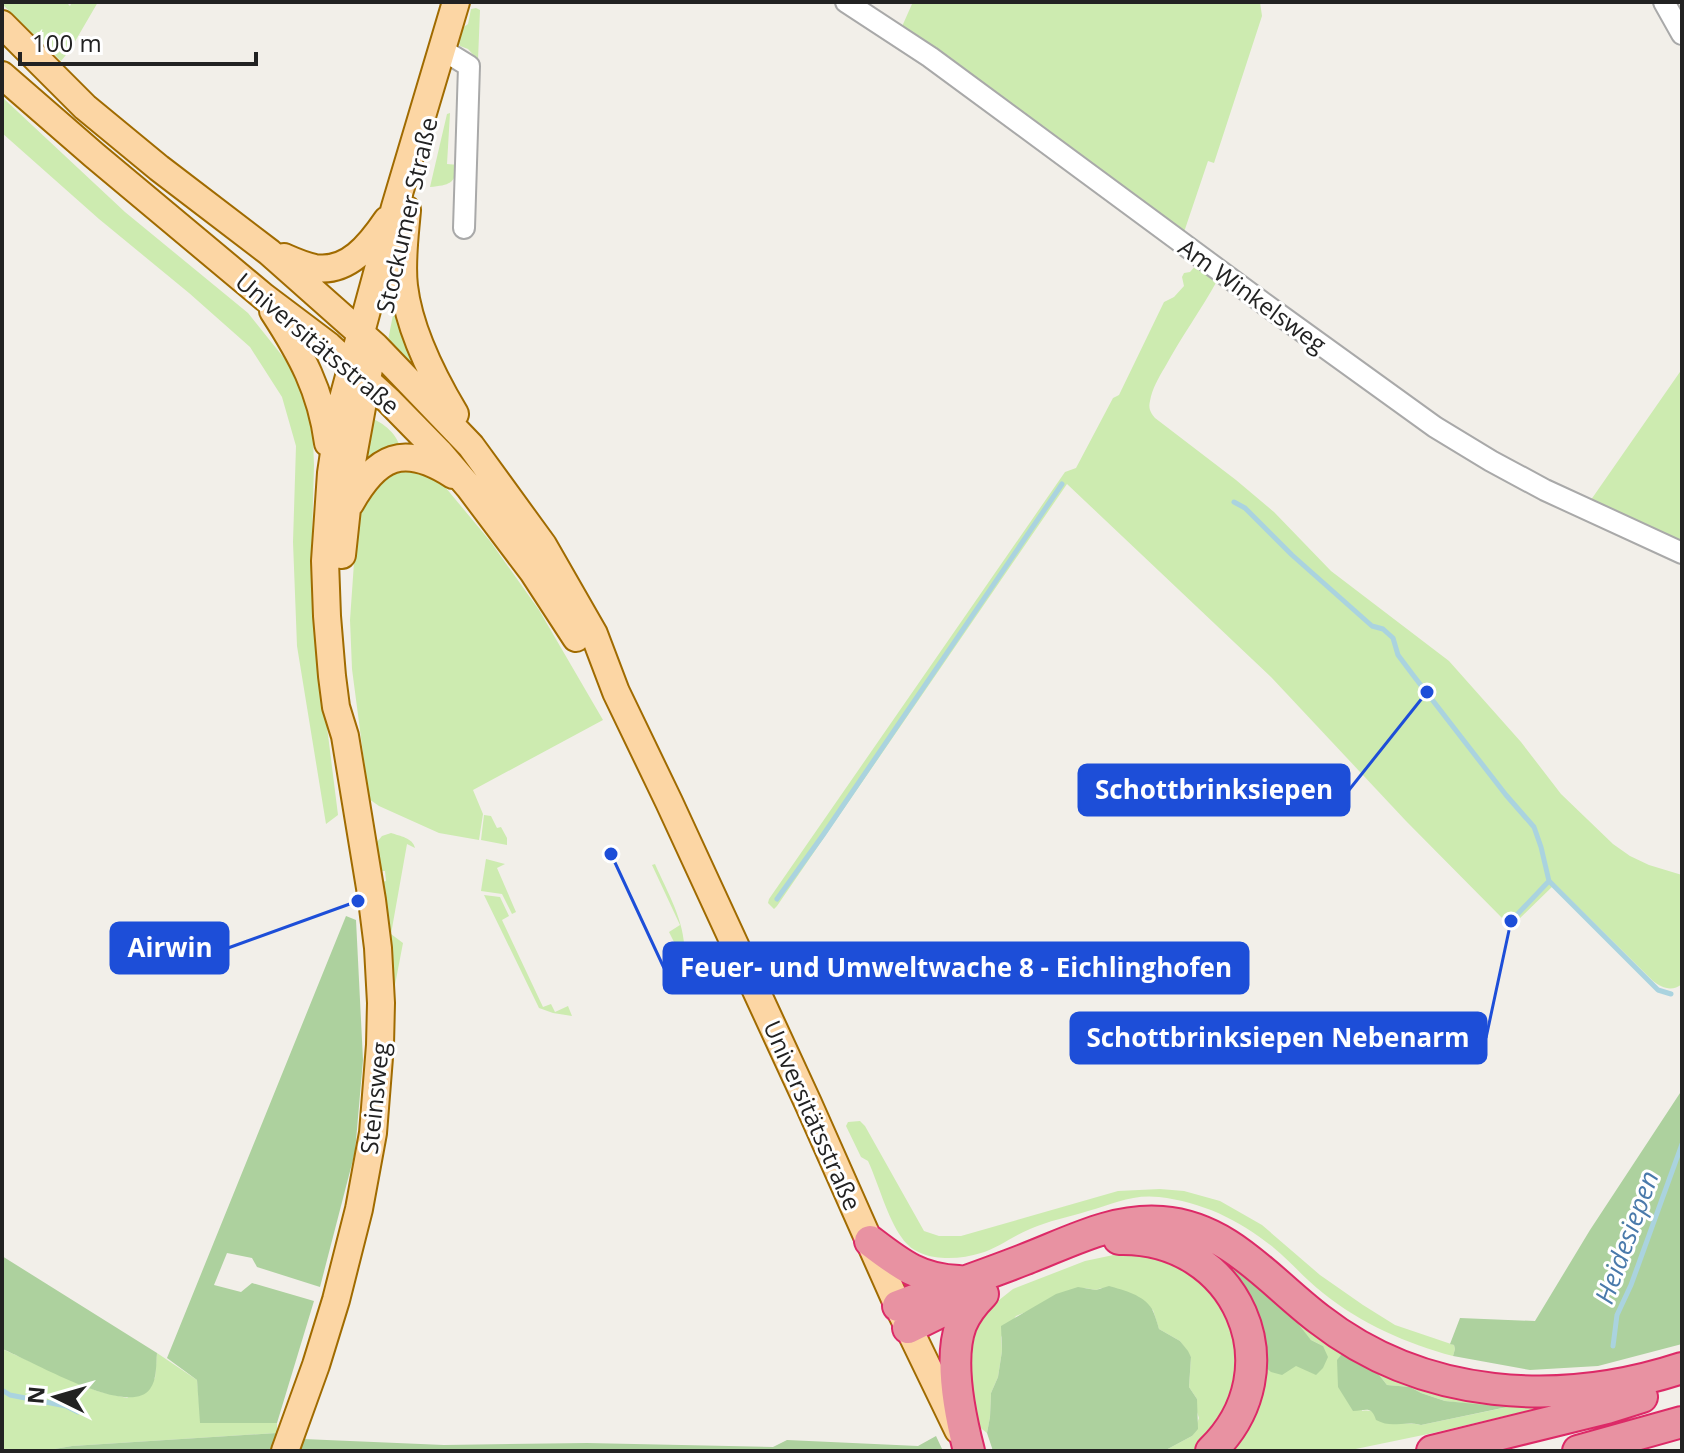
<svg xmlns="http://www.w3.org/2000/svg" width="1684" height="1453" font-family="'Open Sans',sans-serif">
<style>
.grass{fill:#cdebb0;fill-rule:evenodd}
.forest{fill:#add19e}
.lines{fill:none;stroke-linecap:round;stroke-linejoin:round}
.stream{stroke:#aad3df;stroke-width:5}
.minor-casing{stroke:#a9a9a9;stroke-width:24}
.major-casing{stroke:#a06b00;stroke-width:30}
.highway-casing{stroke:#dc2a67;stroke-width:34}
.minor{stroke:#fff;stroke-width:20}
.major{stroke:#fcd6a4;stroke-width:26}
.highway{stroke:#e892a2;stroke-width:30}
.labels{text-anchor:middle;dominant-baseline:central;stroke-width:6;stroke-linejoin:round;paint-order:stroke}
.street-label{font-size:24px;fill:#222;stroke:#fff}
.water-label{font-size:26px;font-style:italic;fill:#4a7aab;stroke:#fff}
.leader{fill:none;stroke:#1d4ed8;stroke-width:3}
.callout-dot{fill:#1d4ed8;stroke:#fff;stroke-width:3}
.callout{fill:#1d4ed8;stroke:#1d4ed8;stroke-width:3}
.callout-label{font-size:26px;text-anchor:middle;font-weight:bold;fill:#fff}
</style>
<rect width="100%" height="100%" fill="#f2efe9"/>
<path class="grass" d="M2,2H66L70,6L72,2H98L70,50L61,61L2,4Z
M933,2H1260L1262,16L1214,163L1208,161L1182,238L900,31L912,4Z
M476,8L480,10L478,60L468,49L460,46L457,39L461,29L468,24L471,9Z
M2,97L125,212L248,313L288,363L312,415L314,465L311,572L318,655L338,815L326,824L297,646L293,542L296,446L282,397L250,347L189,293L99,219L2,133Z
M450,113L447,164L459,165C454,184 450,185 430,187L447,114Z
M1197,264L1217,281C1201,310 1181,337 1165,367C1159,377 1152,389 1150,401C1148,409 1151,413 1155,418L1236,480L1274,512L1331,571L1449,661L1521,742L1561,794L1613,844L1630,856L1649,865L1682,875V984C1672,992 1662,988 1653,981L1555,884L1514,924H1508L1406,821L1271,677L1067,484L777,906L774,909L768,903L769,899L1065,472L1076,468L1113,398L1119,395L1164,302L1174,297L1184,286L1182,277L1184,273L1190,272Z
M402,314L424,376L388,340L393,315Z
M1682,369V549L1586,507Z
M369,417C384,423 398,434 401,451L363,470Z
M407,466L436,476L490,541L539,610L603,720L473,790L483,814L479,840L439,833L379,806L369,799L352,669L350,620L356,534L360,509L379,477Z
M484,815L491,816L497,828L501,827L507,838V845L481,840Z
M391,833C400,836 413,838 415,848L407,844L391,934L403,943L394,990L392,991L382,882L386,881L385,871H380L376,843L382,836Z
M486,859L505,864L497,868L516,912L512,914L502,894L481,891Z
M655,864C669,896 688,926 684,962L669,932L680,925L652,865Z
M484,895L500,897L509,916L502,920L543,1007L551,1004L555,1012L568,1006L572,1016L553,1013L539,1008Z
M860,1121L865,1126L924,1231L939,1236H961L1118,1191L1160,1189L1184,1191L1220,1201L1262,1225L1320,1275L1363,1305L1395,1325L1454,1345L1455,1349L1453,1356C1407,1344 1360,1323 1323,1293C1305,1279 1291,1262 1274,1248C1240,1220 1202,1202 1159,1197C1132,1194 1113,1204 1088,1211C1069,1217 1048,1221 1030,1229C1013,1236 998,1248 981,1253C956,1261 918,1262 902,1238C887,1217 879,1185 868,1161L861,1157L846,1126L848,1122Z
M1185,1233L1329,1335L1568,1401L1433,1433L1346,1451H1164L1192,1436L1199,1418L1196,1409L1197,1399L1189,1387L1191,1357L1180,1341L1159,1329L1153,1310L1101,1288L1096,1290L1085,1288L1016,1316L1001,1337L1002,1351L998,1377L991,1393L990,1417L987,1433L978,1426L971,1404L967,1335L984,1312L1013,1289L1085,1261L1123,1253ZM1303,1331L1311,1340L1323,1346L1282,1374L1264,1366ZM1354,1357L1358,1362L1372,1366L1387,1385L1410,1387L1421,1393L1445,1401L1503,1408L1421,1425C1414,1423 1408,1424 1401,1423C1387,1421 1376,1408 1362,1411Z
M2,1349L97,1391L127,1398L155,1378L157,1353L197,1380L201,1423H277V1433L72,1446L43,1451H2Z"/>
<path class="forest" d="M346,916L356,920L363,1060L355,1152L320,1287L257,1267L252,1258L227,1253L214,1285L241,1292L252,1283L314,1301L277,1423H200L197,1380L167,1358Z
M1682,1090V1344L1598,1366L1530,1370L1453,1356L1455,1349L1454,1345L1450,1344L1460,1318L1535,1321L1590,1230Z
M2,1256L157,1353C156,1364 157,1380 150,1389C129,1419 29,1359 2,1349Z
M1235,1267L1288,1311L1311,1340L1323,1346L1328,1357L1323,1368L1316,1375L1296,1366L1282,1375L1271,1372L1264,1366L1229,1271Z
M1109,1286C1123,1290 1144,1295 1152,1309C1155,1315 1157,1322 1159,1329L1180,1341L1188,1351L1191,1357L1189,1387L1197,1399L1198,1429L1192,1436L1164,1451H993L987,1433L990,1417L991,1393L998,1377L1002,1351L1001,1326L1056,1294L1078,1287L1096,1290Z
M1350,1354L1358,1363L1372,1366L1387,1385L1410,1387L1421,1393L1445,1401L1507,1407L1421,1425C1403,1420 1393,1429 1376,1420C1371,1405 1366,1411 1353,1411L1338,1387L1337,1360L1341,1355Z
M277,1433L272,1451H43L72,1446Z
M936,1436L943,1451H298L303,1439L444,1445L587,1443L773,1447L787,1440L918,1446Z"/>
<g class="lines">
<path class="stream" d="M1234,502L1245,508L1292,555L1372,626L1383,629L1393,638L1398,655L1413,675L1506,795L1534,827L1541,847L1549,881L1658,990L1671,994
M777,899L823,835L1062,484
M1511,921L1549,881
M1613,1346L1617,1315L1631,1285L1682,1144
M2,1390L10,1395L66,1406L78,1412"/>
<g class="minor-casing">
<path id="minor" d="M846,2L930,57L1277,313L1435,427L1491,461L1545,490L1682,553
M1664,2L1682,34
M443,50L469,66L464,228"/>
</g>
<g class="major-casing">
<path id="major" d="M2,24L85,107L159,168L269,252L375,346L471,446L543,545L594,634L616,692L669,802L808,1103L898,1306L958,1430
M2,75L94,155L264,297L329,346L389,401L439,452L469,487L533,572L576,638
M407,210C405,235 401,261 404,286C409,329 433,377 455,414
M284,257C293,261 304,266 315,268C348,273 370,245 387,220
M273,311C301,354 321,390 328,443
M350,504C377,456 403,443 453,475
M342,555L352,462L369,369
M285,1451L316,1365L336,1300L359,1209L373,1133L380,1045L381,1003L378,948L372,900L345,736L336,707L332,676L327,616L325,561L331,473L341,406L395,207L456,2"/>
</g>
<g class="highway-casing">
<path id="highway" d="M1119,1239C1237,1236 1296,1369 1211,1451
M870,1241C900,1264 920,1280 959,1281
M898,1306C940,1290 982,1276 1023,1260C1068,1243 1112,1218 1162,1222C1229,1227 1269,1281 1319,1319C1423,1400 1559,1408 1682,1368
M908,1328L975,1295
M969,1451C960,1416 948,1360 961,1325C966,1313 974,1303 983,1294
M1432,1451L1607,1408L1642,1397
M1578,1451L1682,1422"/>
</g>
<use href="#minor" class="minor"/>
<use href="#major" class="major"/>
<use href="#highway" class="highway"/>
</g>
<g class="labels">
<g class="street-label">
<text transform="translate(406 215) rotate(-77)">Stockumer Straße</text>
<text transform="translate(1253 295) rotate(36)">Am Winkelsweg</text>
<text transform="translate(318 343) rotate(40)">Universitätsstraße</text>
<text transform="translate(374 1098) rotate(-84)">Steinsweg</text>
<text transform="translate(813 1115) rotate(66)">Universitätsstraße</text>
</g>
<g class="water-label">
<text transform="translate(1626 1237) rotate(-70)">Heidesiepen</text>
</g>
</g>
<path class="leader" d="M1427 692L1349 790M358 901L228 948M611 854L664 968M1511 921L1486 1038"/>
<g class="callout-dot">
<circle cx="1427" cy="692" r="8"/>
<circle cx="358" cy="901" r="8"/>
<circle cx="611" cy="854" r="8"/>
<circle cx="1511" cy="921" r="8"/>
</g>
<g class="callout">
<rect x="1079" y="765" width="270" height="50" rx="8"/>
<rect x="111" y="923" width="117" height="50" rx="8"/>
<rect x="664" y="943" width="584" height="50" rx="8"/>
<rect x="1071" y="1013" width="415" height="50" rx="8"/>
</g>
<g class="callout-label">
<text x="1214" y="799">Schottbrinksiepen</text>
<text x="170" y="957">Airwin</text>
<text x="956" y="977">Feuer- und Umweltwache 8 - Eichlinghofen</text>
<text x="1278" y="1047">Schottbrinksiepen Nebenarm</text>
</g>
<rect width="1684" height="1453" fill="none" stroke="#222222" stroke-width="8"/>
<g transform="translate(56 1397) rotate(275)" stroke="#ffffff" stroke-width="6" paint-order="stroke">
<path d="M0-6L14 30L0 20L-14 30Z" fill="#222222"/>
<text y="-12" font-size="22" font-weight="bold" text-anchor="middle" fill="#222222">N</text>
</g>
<path d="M20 52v12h236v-12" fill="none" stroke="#222222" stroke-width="4"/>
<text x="32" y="52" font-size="24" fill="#222222" stroke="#ffffff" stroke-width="6" paint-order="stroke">100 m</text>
</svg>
